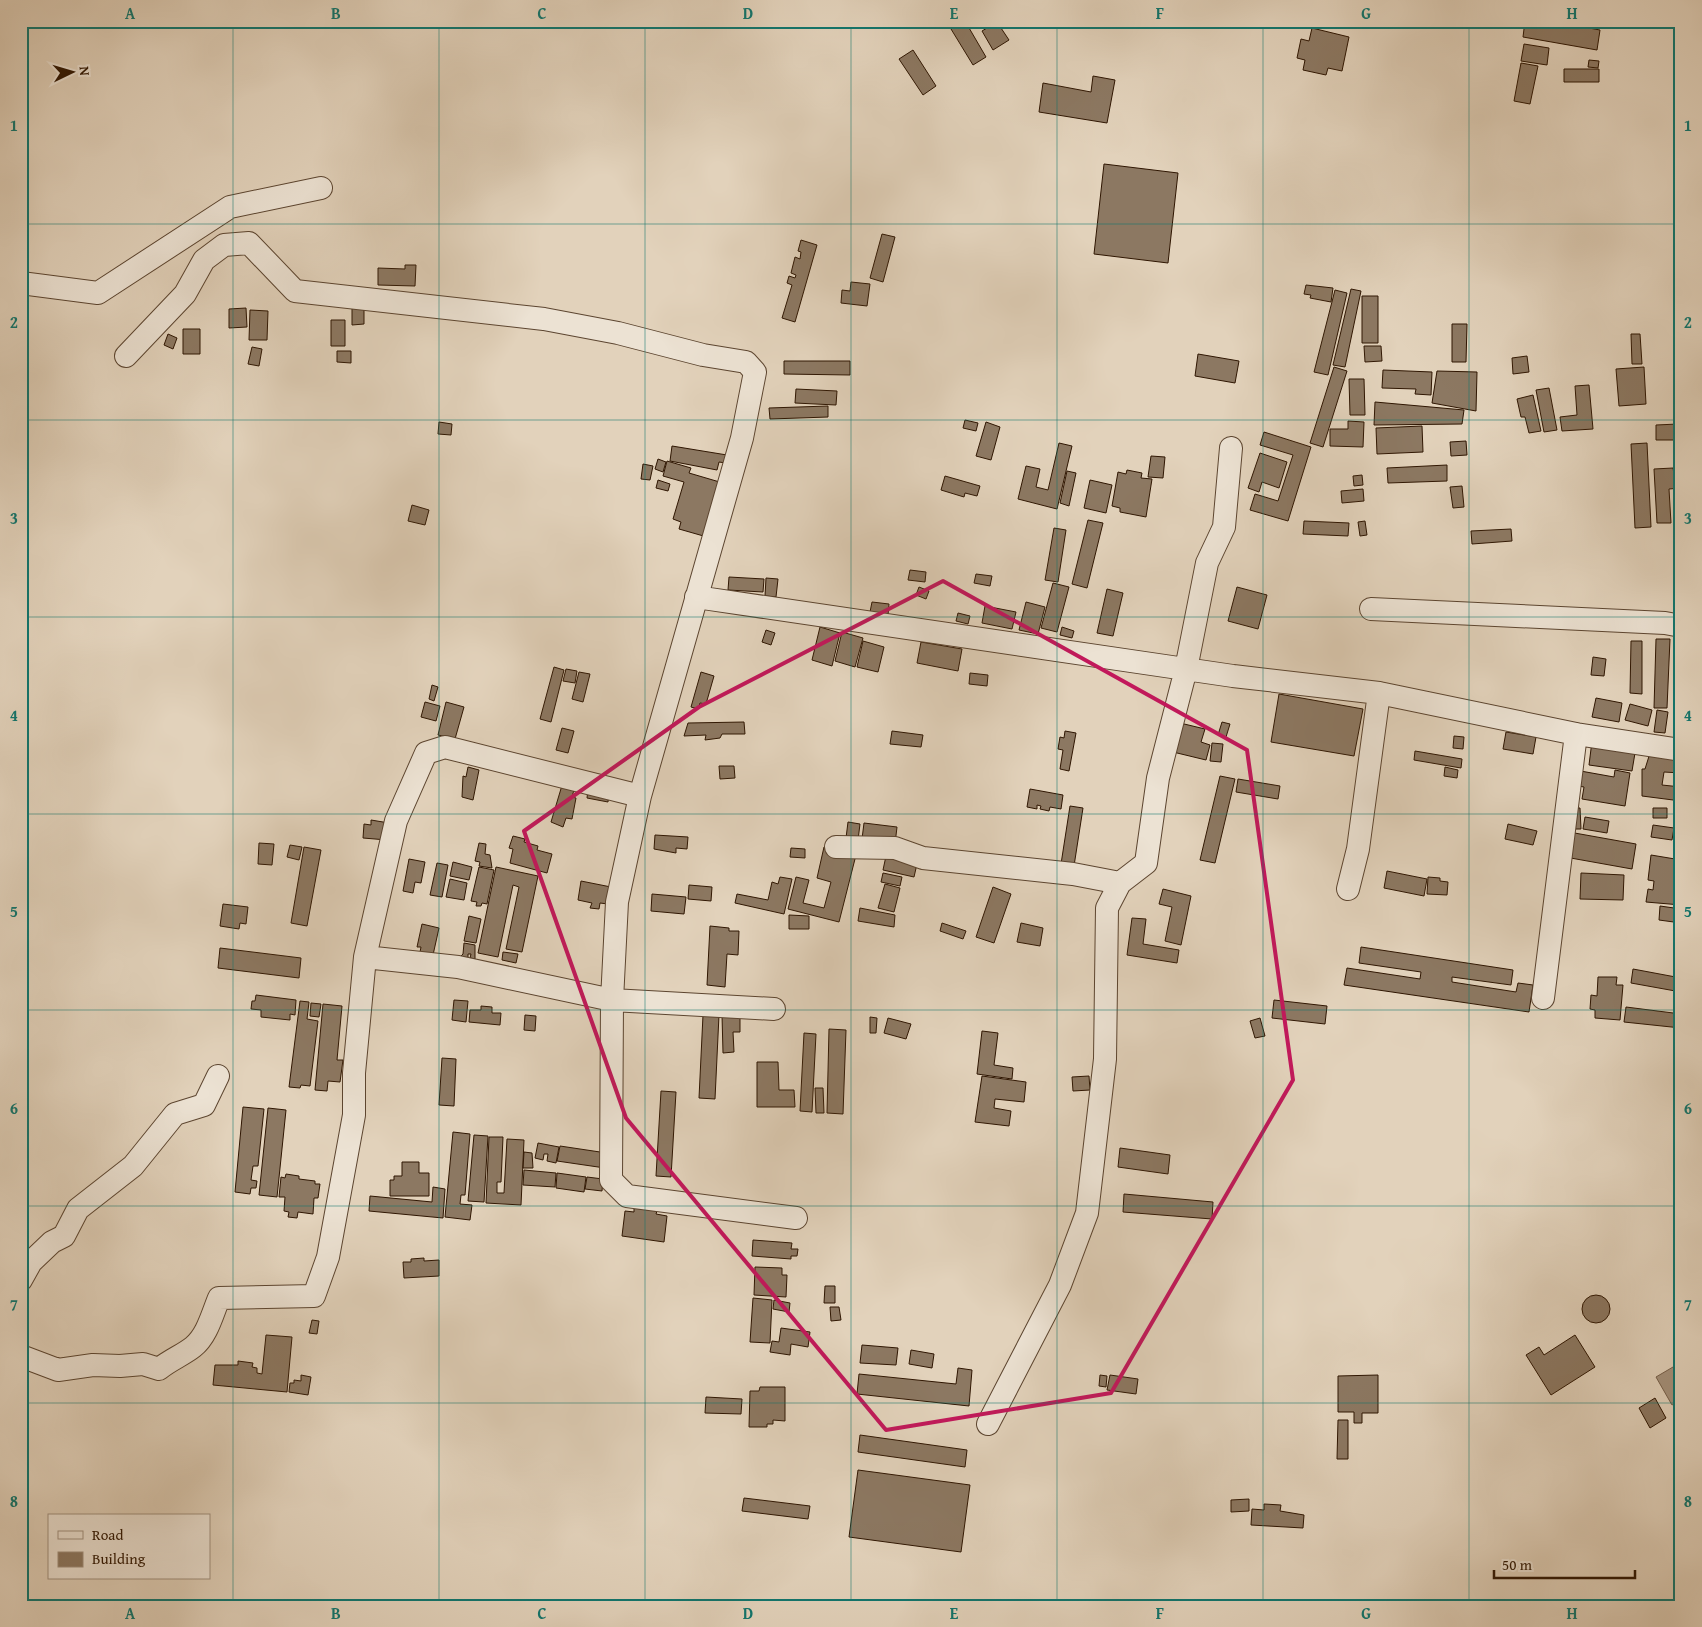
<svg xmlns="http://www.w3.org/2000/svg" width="1702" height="1627" font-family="'Gentium Book Plus',serif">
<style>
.water{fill:#a5927c;stroke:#76604b}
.building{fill:#8c7862;stroke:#2f1602}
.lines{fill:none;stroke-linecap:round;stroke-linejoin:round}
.street-casing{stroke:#5c4530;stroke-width:24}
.street{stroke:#ece2d3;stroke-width:22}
.marked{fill:none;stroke:#c2185b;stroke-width:4;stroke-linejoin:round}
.grid{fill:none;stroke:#0f766e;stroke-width:1;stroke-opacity:0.55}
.neatline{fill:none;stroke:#0f766e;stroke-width:2}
.grid-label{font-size:16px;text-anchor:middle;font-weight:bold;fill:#0f766e}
</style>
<rect width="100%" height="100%" fill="#e2d2bb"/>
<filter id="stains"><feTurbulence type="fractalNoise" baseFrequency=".004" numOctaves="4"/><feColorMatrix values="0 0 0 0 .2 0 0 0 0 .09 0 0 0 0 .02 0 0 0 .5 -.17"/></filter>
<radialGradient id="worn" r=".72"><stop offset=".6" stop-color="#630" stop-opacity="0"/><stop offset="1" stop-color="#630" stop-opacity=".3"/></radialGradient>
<path class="water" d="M1673,1367L1681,1380V1400L1672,1405L1656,1377Z"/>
<path class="building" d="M965,21L986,57L973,65L951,29Z
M1525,21H1550L1600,30L1597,50L1523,37Z
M997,22L1009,40L993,50L982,31Z
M1312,28L1349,37L1342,71L1328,68L1326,75L1303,70L1305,60L1297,58L1301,39L1309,41Z
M1524,44L1549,48L1547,65L1521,61Z
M913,50L936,86L923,95L899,59Z
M1589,60L1599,61L1598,68L1588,67Z
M1521,63L1538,66L1530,104L1514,101Z
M1564,69H1599V82H1564Z
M1093,76L1115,80L1107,123L1039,112L1043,83L1091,92Z
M1104,164L1178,173L1168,263L1094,254Z
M882,234L895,237L883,282L870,278Z
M801,240L817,245L795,322L782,318L792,285L787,283L789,276L795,278L796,275L791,273L795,257L800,259L801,252L798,251Z
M405,265H416L415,286L378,285V268L405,269Z
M851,282L870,284L867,306L841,303L842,290L850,291Z
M1306,285L1333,288L1331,302L1310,298L1311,295L1304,294Z
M1351,289L1361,291L1345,367L1333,365Z
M1335,290L1347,293L1328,375L1314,372Z
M1362,296H1378V343H1362Z
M246,308L247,327L229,328V309Z
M352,308H364V324L352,325Z
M250,310L268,311L267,340H249Z
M331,320H345V346H331Z
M1452,324H1467L1466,362H1452Z
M183,329H200V354H183Z
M168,334L177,338L173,349L164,345Z
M1631,334H1640L1642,364H1632Z
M1364,346H1381L1382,361L1365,362Z
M252,347L262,349L259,366L248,364Z
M337,351H351V363L337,362Z
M1198,354L1239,361L1235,383L1195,376Z
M1527,356L1529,372L1513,374L1512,358Z
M784,361H850V375L784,374Z
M1334,367L1347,371L1323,447L1310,443Z
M1644,367L1646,404L1619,406L1616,369Z
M1383,370L1432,372L1431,395L1415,394L1416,389L1382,388Z
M1437,371L1477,372L1476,411L1432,403Z
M1349,379H1364L1365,415H1350Z
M1589,385L1593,429L1562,431L1560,417L1577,415L1575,386Z
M1549,388L1557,430L1544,432L1536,390Z
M796,389L837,391L836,405L795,403Z
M1533,395L1541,431L1529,433L1525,417H1521L1517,399Z
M1375,402L1464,410L1462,424L1374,425Z
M828,406V417L770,419L769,408Z
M965,420L978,423L976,431L963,428Z
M1348,421L1364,422L1363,447L1330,446V429H1348Z
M439,422L452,424L451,435L438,434Z
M986,422L1000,427L991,460L976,456Z
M1678,424L1679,440H1656V425Z
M1422,426L1423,452L1377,454L1376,428Z
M1264,432L1311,447L1288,521L1250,510L1255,494L1278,501L1293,455L1260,445Z
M1466,441L1467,455L1451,456L1450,442Z
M1059,443L1072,446L1057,509L1018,499L1026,466L1040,469L1036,487L1048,490Z
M1647,443L1651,527L1635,528L1631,444Z
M672,446L727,455L726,463L719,462L717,470L670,461Z
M1260,453L1287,462L1279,488L1262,482L1259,492L1248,488Z
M1151,456L1165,457L1163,478L1148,477Z
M658,459L666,462L663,472L655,469Z
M667,461L691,468L689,473L723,483L707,537L679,529L681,522L673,519L684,482L663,476Z
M643,464L653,466L650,480L641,479Z
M1447,465V481L1388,483L1387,468Z
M1673,468L1674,474H1681V488L1669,489L1671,523H1657L1654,469Z
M1127,470L1142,473L1141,478L1152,479L1146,517L1120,512V508L1112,506L1118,472L1126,474Z
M1067,471L1076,473L1069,506L1060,503Z
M1362,475L1363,485L1354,486L1353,476Z
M945,476L980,486L977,496L965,493L964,497L941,490Z
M658,480L670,484L668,491L656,488Z
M1090,480L1112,485L1106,513L1084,508Z
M1462,486L1464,507L1453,508L1450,487Z
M1363,489L1364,501L1342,503L1341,491Z
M412,505L429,510L425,525L408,521Z
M1088,520L1103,523L1087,588L1072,584Z
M1304,521L1349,523L1348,536L1303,534Z
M1365,521L1367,535L1360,536L1358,522Z
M1054,528L1066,530L1058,582L1045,580Z
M1511,529L1512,541L1472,544L1471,531Z
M910,570L926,572L925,582L908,580Z
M976,574L992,576L990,586L974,583Z
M729,577L764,579L763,592L728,590Z
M766,578L778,579L776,597L765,596Z
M1053,583L1069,587L1057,632L1041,628Z
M919,587L929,591L926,599L916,595Z
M1237,587L1267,595L1258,629L1228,621Z
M1107,589L1123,593L1113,636L1097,633Z
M872,602L889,604L888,615L870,612Z
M1026,602L1045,607L1038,634L1019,630Z
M985,606L1016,612L1012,629L982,623Z
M958,613L970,616L968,624L956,621Z
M820,627L840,633L832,666L812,660Z
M1062,627L1074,631L1072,638L1060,635Z
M766,630L775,633L771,645L762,642Z
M842,632L863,638L855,667L835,661Z
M1656,639H1670L1667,708H1654Z
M863,641L884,647L878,672L857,667Z
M1631,641H1642V694L1630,693Z
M921,642L962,649L958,671L917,663Z
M1593,657L1606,659L1604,676L1591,675Z
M554,667L564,670L551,722L540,719Z
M566,669L577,671L575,683L563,681Z
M579,672L590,674L583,702L572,699Z
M701,672L714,676L706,704L700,703L698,709L691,707Z
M970,673L988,675L987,686L969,684Z
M432,685L438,687L434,701L429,699Z
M1279,694L1363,709L1354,756L1271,742Z
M1596,698L1622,703L1619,722L1592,717Z
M425,702L440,706L436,721L421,717Z
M446,702L464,707L455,739L438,735Z
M1630,704L1652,710L1648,726L1625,720Z
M1657,710L1668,712L1665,733L1654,732Z
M744,722L745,734H722L720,738L705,740L706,735L684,736L688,723Z
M1222,722L1230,724L1226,737L1218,735Z
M1180,723L1205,729L1201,742L1210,745L1206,760L1173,752Z
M562,728L574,731L568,753L556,750Z
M892,731L923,735L921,747L890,744Z
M1065,731L1076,733L1069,771L1060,769L1063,750L1058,749L1060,737L1064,738Z
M1506,732L1536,737L1533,754L1503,749Z
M1454,736L1464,737L1463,749L1453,748Z
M1592,741L1636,747L1632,771L1589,765Z
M1212,743L1223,744L1221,762L1210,761Z
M1415,751L1462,759L1461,768L1414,760Z
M1650,753L1681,757V773L1664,772L1662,785L1681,787V801L1642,796V769H1645Z
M719,766H734L735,778L720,779Z
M468,767L479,770L473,800L462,797L463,776L466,777Z
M1445,767L1458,770L1457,778L1444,776Z
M1575,770L1614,777L1615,770L1630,773L1625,806L1582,799L1584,787L1572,785Z
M1220,776L1235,779L1215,863L1200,860Z
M1238,779L1280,786L1278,799L1236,792Z
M563,782L575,786L572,797L576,798L572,819L566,818L563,827L551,822Z
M588,789L609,792L608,802L587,798Z
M1030,789L1063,795L1061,809L1050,807L1049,811L1040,809L1041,806L1037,805V809L1027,807Z
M1070,806L1083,808L1074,866L1061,864Z
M1568,808H1580L1581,829H1569Z
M1653,808H1667V818H1653Z
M1585,817L1609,821L1607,833L1583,829Z
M371,820L389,823L387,840L363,838L364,824L371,825Z
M848,822L860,824L858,840L846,838Z
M864,823L897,827L895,844L862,839Z
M1508,824L1537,831L1533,845L1505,839Z
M1653,825L1674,828L1672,840L1651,837Z
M1569,832L1636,844L1632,869L1565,857Z
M655,835L688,837L687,849L676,848V853L654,849Z
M513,836L525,839L524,842L538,846L537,850L552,854L547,873L510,863L513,849L509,848Z
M259,843L274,844L272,865L258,864Z
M479,843L486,844L485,854L490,855L492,868L479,866L480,862L475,861Z
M290,845L302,847L299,860L287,857Z
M304,847L321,850L307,926L291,923Z
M824,847L856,855L839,922L788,909L796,877L809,880L803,903L824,908L831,882L817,878Z
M791,848L805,849V858L790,857Z
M1651,855L1681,860V905L1646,902L1648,889L1653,890L1654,881L1648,880Z
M886,856L917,864L914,877L883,870Z
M409,859L425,862L421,883L415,882L413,893L403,891Z
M453,862L472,867L469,880L450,876Z
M437,863L448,865L442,897L430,895Z
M479,867L494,870L487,904L482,903L481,906H476L477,902L471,901Z
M496,867L538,876L522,952L506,949L519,887L513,885L498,957L478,953Z
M1387,871L1427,879L1424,896L1384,888Z
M883,873L902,877L900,886L881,882Z
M1581,873L1624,875L1623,900L1580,899Z
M780,877L792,879L784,914L735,903L737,894L768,900L772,882L778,884Z
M1428,877L1440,878V881L1448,882L1447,895L1427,894Z
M450,879L467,883L464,900L446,897Z
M581,881L611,887L608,904L600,903L599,909L590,908L592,903L578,900Z
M885,884L900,888L894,912L878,908Z
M689,885L712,887L711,901L688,899Z
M993,887L1011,894L994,943L976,937Z
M1163,889L1191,896L1181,945L1165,941L1172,907L1159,904Z
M652,894L686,897L684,914L651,911Z
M223,904L248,907L246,924L240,923L239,929L220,926Z
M1660,906L1681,909V923L1659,920Z
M860,908L895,915L894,927L858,921Z
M789,915L809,916V929H789Z
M469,916L481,919L476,943L464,941Z
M1132,918L1146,919L1143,944L1179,950L1177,963L1127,955Z
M942,923L966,931L963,939L940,931Z
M1021,923L1043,928L1040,946L1017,942Z
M422,924L439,928L433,955L420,952L421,947H417Z
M710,926L729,928V931H739L738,955L727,954L725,987L707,985Z
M464,943L475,945V959L470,958L471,954H468V958L460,957L463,954Z
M1361,947L1513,970L1511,985L1452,977V982L1516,992L1518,983L1533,985L1529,1012L1344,985L1347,968L1420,979L1421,972L1359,963Z
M220,948L301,958L299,978L218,968Z
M503,952L518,954L516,963L502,960Z
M1633,969L1681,978V992L1631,983Z
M1598,977H1617L1616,985H1623L1620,1020L1595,1018V1010L1590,1009L1591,995L1597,996Z
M256,995L296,1000L295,1015L290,1014V1020L261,1017V1010L251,1009L252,1001H255Z
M454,1000L468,1001L466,1022L452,1020Z
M1274,1000L1327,1006L1325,1024L1272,1018Z
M300,1001L309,1002L307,1019L318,1021L310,1086L301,1085L300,1088L289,1087Z
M311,1003L321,1004L319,1017L310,1016Z
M323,1004L342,1006L337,1060H343L340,1082L328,1081L327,1091L315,1090Z
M481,1006L492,1007V1013H501L500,1025L469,1022L470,1010H481Z
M1626,1007L1681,1014V1028L1624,1022Z
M525,1015L536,1016L535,1031L524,1030Z
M703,1015H719L715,1099L699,1098Z
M722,1015L740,1017V1032H733L734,1052L723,1053Z
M870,1017L877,1018L876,1033H870Z
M888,1018L911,1024L906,1039L884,1033Z
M1260,1018L1265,1036L1255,1038L1250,1021Z
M829,1029L846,1030L843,1114L827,1113Z
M982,1031L998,1033L994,1065L1013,1068L1012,1079L977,1074Z
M804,1033L816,1034L812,1112L800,1111Z
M442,1058L456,1059L454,1106L439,1105Z
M757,1062H778L779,1090H794L795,1107H757Z
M982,1076L1026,1082L1024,1102L995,1099L994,1108L1011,1111L1009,1126L975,1122Z
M1089,1076L1090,1090L1073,1091L1072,1077Z
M815,1088H823L824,1113H816Z
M661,1091L676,1092L671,1177L656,1176Z
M243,1107L264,1109L258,1166H253L251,1180L257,1181L256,1188H251L250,1194L235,1192Z
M268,1108L286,1110L277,1197L259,1195Z
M453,1132L470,1134L465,1195H461L460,1204L472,1205L470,1220L445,1217Z
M474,1135L488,1136L484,1202L468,1201Z
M489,1137H503L501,1182H497V1193H504L507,1139L524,1140L521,1205L486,1203Z
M538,1143L559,1147L556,1163L547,1161L548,1154H544L543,1160L535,1158Z
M560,1146L600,1152L607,1162L605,1168L557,1161Z
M1120,1148L1170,1155L1168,1174L1118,1167Z
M524,1152L532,1153L533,1168H523Z
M402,1162H419V1173H429V1196H390V1180H394V1176H402Z
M524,1170L556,1173L555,1187L523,1185Z
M557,1173L586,1177L584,1192L556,1188Z
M286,1174L299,1176V1179L315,1181V1184H320L318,1198H314L313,1214L298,1212L297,1218L288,1217L289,1212L284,1211L285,1197H279L281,1177L285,1178Z
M587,1177L603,1179L602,1191L585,1189Z
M433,1187L445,1189L443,1218L369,1211L370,1196L432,1202Z
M1124,1194L1213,1202L1212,1219L1123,1212Z
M634,1208L657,1211L656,1214L667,1216L664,1242L622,1236L625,1211L634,1212Z
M753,1240L792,1243L791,1249H798L797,1256H791V1259L752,1256Z
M424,1258V1261L439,1260V1276L404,1278L403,1262H411V1259Z
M755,1267L782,1268V1275H787L786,1297L754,1295Z
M825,1286H835V1303H824Z
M1582 1309a14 14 0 1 1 28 0a14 14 0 1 1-28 0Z
M753,1298L772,1300L770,1343L750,1342Z
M774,1300L790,1303L789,1312L773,1309Z
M830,1307H839L841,1320L831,1321Z
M312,1320L319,1321L317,1334L309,1333Z
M781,1328L810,1332L808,1347L791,1344L790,1355L770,1352L772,1341L779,1342Z
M266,1335L292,1337L287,1392L213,1385L215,1365H238V1361L253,1363L252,1367L257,1368V1373L262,1374Z
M1575,1335L1595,1367L1551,1395L1526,1355L1539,1347L1544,1355Z
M862,1345L898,1348L896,1365L860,1363Z
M911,1350L934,1354L932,1368L909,1364Z
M958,1368L972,1370L969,1406L857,1394L859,1374L956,1384Z
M301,1375L311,1377L308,1395L289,1392L290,1383H294V1380L301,1381Z
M1100,1375L1107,1376L1106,1387L1099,1386Z
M1110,1375L1138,1379L1136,1394L1107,1390Z
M1378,1375V1413H1362V1423H1354V1412H1338V1376Z
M760,1387H785V1421L773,1420V1424H767V1427H749L750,1391H759Z
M706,1397L742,1399L741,1414L705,1413Z
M1655,1398L1666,1418L1650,1428L1639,1408Z
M1338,1420H1348V1459H1337Z
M860,1435L967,1450L965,1467L858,1452Z
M858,1470L970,1485L961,1552L849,1537Z
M744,1498L810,1506L808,1519L742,1511Z
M1249,1499V1511L1231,1512V1500Z
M1264,1504L1281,1505L1280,1511L1304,1515L1303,1528L1251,1525L1252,1509L1264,1510Z"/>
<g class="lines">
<g class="street-casing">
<path id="street" d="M21,283L98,293L230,207L321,188
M126,356L185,294L204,260L224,245L249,243L295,291L544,319L618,333L703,355L746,362L755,372L742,438L640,796L617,902L612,1000L611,1180L627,1196L796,1218
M696,597L1233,676L1379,693L1576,734L1681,750
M1371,609L1665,623L1681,626
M836,847L895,848L923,858L1073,874L1120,883
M1348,889L1358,849L1379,693
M365,957L458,967L612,1000L774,1009
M1543,998L1576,734
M21,1280L31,1262L52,1242L64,1236L78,1209L133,1166L175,1114L204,1105L218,1076
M21,1356L58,1370L93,1365L120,1366L143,1364L159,1369C170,1360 183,1355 193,1347C207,1336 212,1315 219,1298L314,1296L328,1257L354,1115V1073L365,957L396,821L426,753L445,747L640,796
M988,1424L1060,1285L1087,1213L1105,1059L1107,908L1120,883L1146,863L1158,778L1186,669L1207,563L1224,527L1231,448"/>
</g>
<use href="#street" class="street"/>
</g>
<path class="marked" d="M943,581L1247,750L1293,1080L1111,1393L886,1430L626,1118L524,831L699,707Z"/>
<path class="grid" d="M233,21V1606M439,21V1606M645,21V1606M851,21V1606M1057,21V1606M1263,21V1606M1469,21V1606M21,224H1681M21,420H1681M21,617H1681M21,814H1681M21,1010H1681M21,1206H1681M21,1403H1681"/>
<rect width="1702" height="1627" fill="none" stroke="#e2d2bb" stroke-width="55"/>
<rect x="48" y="1514" width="162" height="65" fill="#ece2d3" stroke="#a0907f"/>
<rect x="58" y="1531" width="25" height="8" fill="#ece2d3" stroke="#a0907f"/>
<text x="92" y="1540" font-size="15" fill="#2f1602">Road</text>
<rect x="58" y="1552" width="25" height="15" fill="#8c7862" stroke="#a0907f"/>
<text x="92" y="1564" font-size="15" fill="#2f1602">Building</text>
<g transform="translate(72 72) rotate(85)" stroke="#ece2d3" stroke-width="4" paint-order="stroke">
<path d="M0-4L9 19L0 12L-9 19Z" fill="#2f1602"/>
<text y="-8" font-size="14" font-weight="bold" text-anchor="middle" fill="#2f1602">N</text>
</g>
<path d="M1494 1570v8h141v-8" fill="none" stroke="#2f1602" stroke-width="2.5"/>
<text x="1502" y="1570" font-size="15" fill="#2f1602" stroke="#ece2d3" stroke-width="4" paint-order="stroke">50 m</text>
<rect x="28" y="28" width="1646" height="1572" class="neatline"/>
<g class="grid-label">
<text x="130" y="19">A</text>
<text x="336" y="19">B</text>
<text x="542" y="19">C</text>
<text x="748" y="19">D</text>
<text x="954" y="19">E</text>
<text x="1160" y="19">F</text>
<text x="1366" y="19">G</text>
<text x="1572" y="19">H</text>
<text x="14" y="131">1</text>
<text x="1688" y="131">1</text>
<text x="14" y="328">2</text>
<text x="1688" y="328">2</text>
<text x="14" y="524">3</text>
<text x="1688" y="524">3</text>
<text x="14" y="721">4</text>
<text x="1688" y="721">4</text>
<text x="14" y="917">5</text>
<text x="1688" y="917">5</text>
<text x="14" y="1114">6</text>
<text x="1688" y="1114">6</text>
<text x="14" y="1310">7</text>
<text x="1688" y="1310">7</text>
<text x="14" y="1507">8</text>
<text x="1688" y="1507">8</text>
<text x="130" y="1619">A</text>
<text x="336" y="1619">B</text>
<text x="542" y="1619">C</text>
<text x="748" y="1619">D</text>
<text x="954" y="1619">E</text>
<text x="1160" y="1619">F</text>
<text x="1366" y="1619">G</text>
<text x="1572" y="1619">H</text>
</g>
<rect width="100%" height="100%" filter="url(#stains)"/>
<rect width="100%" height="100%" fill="url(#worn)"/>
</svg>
